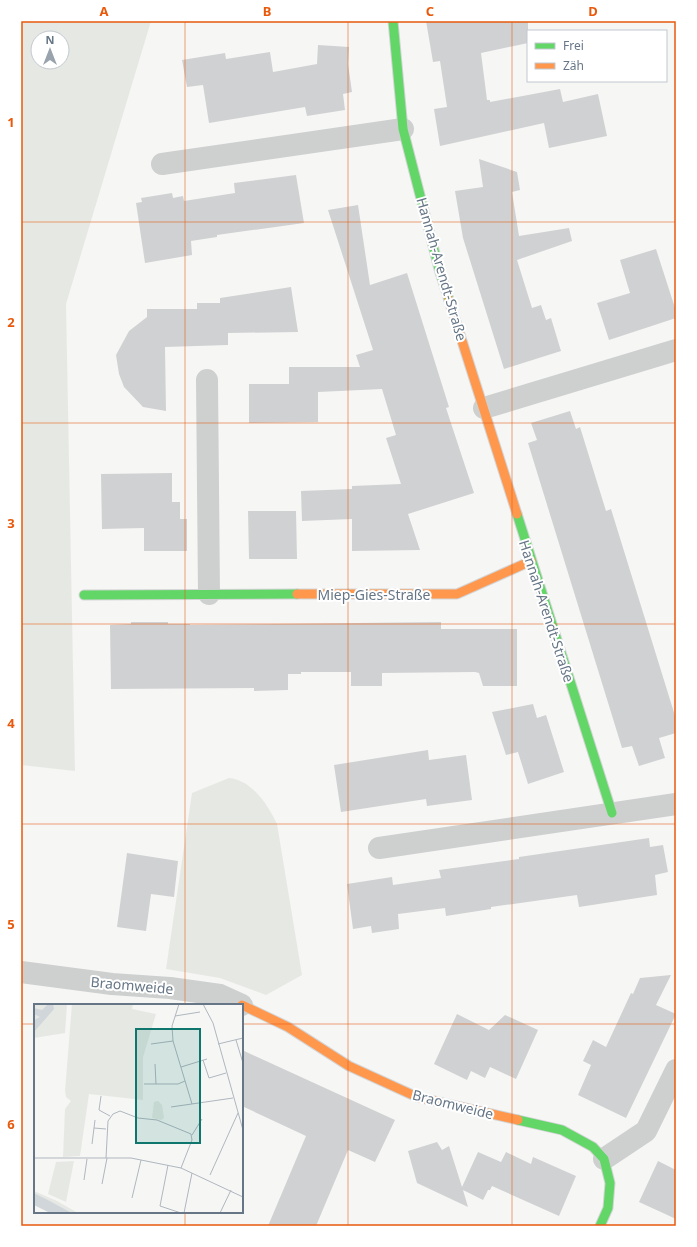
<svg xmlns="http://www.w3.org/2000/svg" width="697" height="1247" font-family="'Noto Sans',sans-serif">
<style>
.green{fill:#e6e9e3;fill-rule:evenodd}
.building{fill:#d0d1d2}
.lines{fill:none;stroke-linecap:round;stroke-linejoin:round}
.fast-casing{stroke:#d3d4d5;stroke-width:11}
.slow-casing{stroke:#d3d4d5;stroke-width:11}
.street{stroke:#ced0d0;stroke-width:22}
.fast{stroke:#63d668;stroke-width:9}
.slow{stroke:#ff974d;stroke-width:9}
.grid{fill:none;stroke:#e8590c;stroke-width:1;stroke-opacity:0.55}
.labels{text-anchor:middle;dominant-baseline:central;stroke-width:4;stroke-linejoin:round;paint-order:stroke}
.street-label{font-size:14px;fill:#667686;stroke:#fff}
.inset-road{fill:none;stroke:#afb7bf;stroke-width:1}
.view{fill:#0f766e;fill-opacity:0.15;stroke:#0f766e;stroke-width:2}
.inset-edge{fill:none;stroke:#667686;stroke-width:2}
.neatline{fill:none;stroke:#e8590c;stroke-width:1.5}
.grid-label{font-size:13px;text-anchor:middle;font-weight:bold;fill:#e8590c}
</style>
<rect width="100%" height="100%" fill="#f6f6f5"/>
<path class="green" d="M21,21H151L66,304L75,771L21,765ZM38,38H62V62H38Z
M229,778C252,780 268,805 277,824L302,975L266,995L220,978L166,969L192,793Z"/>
<path class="building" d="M426,21H528V43L481,53L487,100H490V102L560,89L563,102L598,94L607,136L549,148L544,123L440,146L434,109L447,107L440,61L433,62Z
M318,45L349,47L348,64L352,92L343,94L345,110L307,116L305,107L209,123L203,85L187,87L182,60L225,53L226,59L270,52L273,72L317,64Z
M479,159L517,172L520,190L512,192L519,236L569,228L572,241L517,260L532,308L541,305L546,320L551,318L561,351L504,369L463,238L455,191L483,187Z
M296,175L304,223L217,235V237L191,241L192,255L145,263L136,203L142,202L141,198L172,193L173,198L183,196L184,201L235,193L234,183Z
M358,205L370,285L407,273L449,407L446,408L474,493L408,514L420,550L352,551V519L302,521L301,491L352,489V486L401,484L386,438L396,435L382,389L318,392V422L249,423V384H289V367H360L356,355L373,350L328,210Z
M656,249L676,311V318L609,340L597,303L630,293L620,260Z
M291,287L298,332L228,333V345L165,347L166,411L143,407L124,387L119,374L116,355L129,331L147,317V309H197V303H220V298Z
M570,411L576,429L580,427L606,511L611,509L676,719V733L659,738L665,758L639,766L632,746L622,748L528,443L537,440L531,423Z
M172,473V502H180V519H187V551H144V528L102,529L101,474Z
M248,511H296L297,559H249Z
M131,622H168V624H190V625L441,622V629H517V686H483L479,673L475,672L382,673V686H351V672H301V674H288V690L254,691V688L111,689L110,625L131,624Z
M533,704L537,718L546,715L564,772L528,784L518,752L506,755L492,712Z
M428,750L429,760L466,755L472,800L427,806L426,799L341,812L334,765Z
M649,838L650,847L663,845L668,872L655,875L657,895L579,907L577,895L491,907V909L446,916L445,908L398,914L399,929L372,933L371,926L353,929L347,884L392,877L393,885L441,878L439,870L519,859V857Z
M127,853L178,861L174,897L151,894L146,931L117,927Z
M671,975L656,1005L676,1014L626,1118L578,1095L591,1065L583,1061L593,1040L606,1047L631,993L633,994L640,978Z
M457,1014L489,1030L505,1015L538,1030L516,1079L490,1067L485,1078L471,1071L467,1080L434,1064Z
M242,1050L395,1120L375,1162L348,1150L316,1226H268L306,1136L242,1106Z
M437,1142L442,1150L449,1146L462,1187L478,1152L501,1162L506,1152L531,1164L533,1157L576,1176L559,1216L492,1186L490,1190H488L483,1200L463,1190L468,1207L417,1183L408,1151Z
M658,1161L676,1170V1219L639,1202Z"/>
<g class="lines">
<g class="fast-casing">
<path id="fast" d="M393,21L403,129L439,269L449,300
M517,514L612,813
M84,595L297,594
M518,1120L562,1130L593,1147L604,1159L610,1183L608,1208L600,1226"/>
</g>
<g class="slow-casing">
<path id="slow" d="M449,300L517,514
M297,594H457L531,561
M242,1005L288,1027L349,1066L417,1097L518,1120"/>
</g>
<path class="street" d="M162,164L403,129
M207,380L209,594
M484,408L676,350
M379,848L676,804
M21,972L112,984L170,988L220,995L242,1005
M604,1159L646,1131L676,1070"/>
<use href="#fast" class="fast"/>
<use href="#slow" class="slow"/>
</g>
<path class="grid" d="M185,21V1005M348,21V1226M512,21V1226M21,222H676M21,423H676M21,624H676M21,824H676M21,1024H35M242,1024H676M185,1212V1226"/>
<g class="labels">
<g class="street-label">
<text transform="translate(442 269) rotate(74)">Hannah-Arendt-Straße</text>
<text x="374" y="594">Miep-Gies-Straße</text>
<text transform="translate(547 611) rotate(72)">Hannah-Arendt-Straße</text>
<text transform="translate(132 985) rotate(5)">Braomweide</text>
<text transform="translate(453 1104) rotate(14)">Braomweide</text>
</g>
</g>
<g transform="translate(34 1004)">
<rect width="209" height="209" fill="#f6f6f5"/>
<path d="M0,0H33L31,29L0,34ZM38,0H99L98,5L122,10L109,53V96L55,90L46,152L29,153L31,105L37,97L32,93L31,87ZM124,97L128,101L130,114L127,116L118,114L120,98ZM40,157L32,198L14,190L22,158ZM0,187L23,197L44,209H38L0,189Z" fill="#e6e9e3"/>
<path d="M14,0H19L20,5L0,28V16L6,13L0,10V4L8,6ZM0,189L12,195L38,209H16L0,201Z" fill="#d0d6da"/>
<path class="inset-road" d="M145,0L138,22L139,37L158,100M169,0L179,19L209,126M141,12L166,8M202,36L209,59M117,40L139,37M184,40L209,34M169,56L175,74L192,69M121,60L122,80M147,63L173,55M110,80H144L151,77M67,92L65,106L76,112M137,103L199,94M61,116L60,124L72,125M158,131L168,115M58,140L60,124M0,154H97L147,164L209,193M72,154L74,117L79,110L86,107L104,114L123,116L157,130L158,136L147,164M134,161L126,202L147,209M176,171L204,109M50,176L53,155M68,180L73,154M98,194L107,156M150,209L158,169M186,209L197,186"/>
<path class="view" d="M102,25H166V139H102Z"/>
<rect width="209" height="209" class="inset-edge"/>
</g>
<rect width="697" height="1247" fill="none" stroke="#ffffff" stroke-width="44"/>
<rect x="527" y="30" width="140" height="52" fill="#ffffff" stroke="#c2c8cf"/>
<rect x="535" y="43" width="20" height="6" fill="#63d668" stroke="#c2c8cf"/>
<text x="563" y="50" font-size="12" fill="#667686">Frei</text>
<rect x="535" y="63" width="20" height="6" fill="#ff974d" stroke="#c2c8cf"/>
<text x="563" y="70" font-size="12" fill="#667686">Zäh</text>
<g transform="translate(50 50)"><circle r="19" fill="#ffffff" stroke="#c2c8cf"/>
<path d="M0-3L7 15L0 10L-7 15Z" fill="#98a3ad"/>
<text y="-6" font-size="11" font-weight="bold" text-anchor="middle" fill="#667686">N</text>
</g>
<rect x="22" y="22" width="653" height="1203" class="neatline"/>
<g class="grid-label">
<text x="104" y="16">A</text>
<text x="267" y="16">B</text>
<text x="430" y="16">C</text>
<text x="593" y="16">D</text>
<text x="11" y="127">1</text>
<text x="11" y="327">2</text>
<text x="11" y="528">3</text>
<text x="11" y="728">4</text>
<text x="11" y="929">5</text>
<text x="11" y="1129">6</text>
</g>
</svg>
